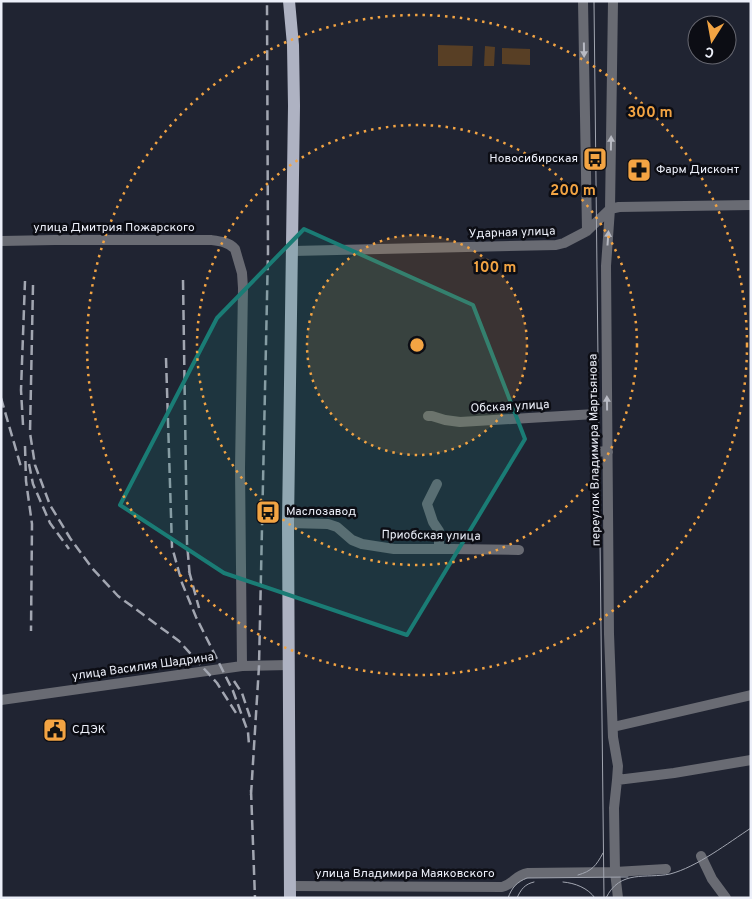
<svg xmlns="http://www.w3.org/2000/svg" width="752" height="899" font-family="Overpass,sans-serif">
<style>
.green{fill:#583f25}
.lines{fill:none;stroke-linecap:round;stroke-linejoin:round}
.minor{stroke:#696b73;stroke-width:10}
.major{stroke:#aeb2c2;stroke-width:12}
.tram{stroke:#a2a6b1;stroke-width:1}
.rail{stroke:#a2a6b1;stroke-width:2.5;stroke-dasharray:10 5;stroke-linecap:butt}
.oneway{fill:#b8bac3}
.marked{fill:#1a7c75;fill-opacity:0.2;stroke:#1a7c75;stroke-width:4;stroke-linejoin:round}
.ring{fill:none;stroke:#f3a443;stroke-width:2.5;stroke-dasharray:2.5 5}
.labels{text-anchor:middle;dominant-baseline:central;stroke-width:5;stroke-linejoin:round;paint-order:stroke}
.poi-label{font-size:12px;fill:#eceff9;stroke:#0c0d14;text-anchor:start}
.street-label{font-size:12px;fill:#eceff9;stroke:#0c0d14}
.centre{fill:#f3a443;stroke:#0c0d14;stroke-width:2.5}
.ring-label{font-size:15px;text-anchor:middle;font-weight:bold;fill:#f3a443;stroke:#0c0d14;stroke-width:5;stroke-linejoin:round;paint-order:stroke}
</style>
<rect width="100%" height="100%" fill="#202432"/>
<path class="green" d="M438,45L473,46L472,66H438Z
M485,46L495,47L494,66H484Z
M502,48L530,49V65L502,64Z"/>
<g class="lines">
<path class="minor" d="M583,1L587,231
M613,1L610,209L606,266L609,634L613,737L618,766L617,780L614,808L615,872L618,898
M1,241L55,240H211C219,241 229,242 235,249L242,273L243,288L240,468L242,666
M293,251L556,245L564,243L587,231L610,209L619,207L751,205
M428,416H432L445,420L460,422L595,414
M595,451L608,452
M437,484L427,504L433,522L439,531V549
M288,523L328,524L337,527L352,540L362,544L394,549H452L519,550
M1,700L242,666L289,665
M613,727L751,695
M617,780L674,773L751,760
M701,856L712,879L726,898
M290,886L502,887C514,884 515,875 528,873L615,872L666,869"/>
<path class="major" d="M289,1L293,45L294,106L288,523L290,898"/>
<path class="tram" d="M594,1L604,898
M578,875C592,871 596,866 603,853
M563,882C575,883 588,888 595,898
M508,898C512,887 517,882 527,878L628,877
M517,898C521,889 525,884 534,882
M606,898C620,869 646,879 670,874C697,867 728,843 751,828"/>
<path class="rail" d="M183,280L187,543L190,578
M33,285L30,433L35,465L50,505L70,538L92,568L118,596L179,641L217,683L236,713
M166,358L172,547L182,583L196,617L233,691L248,732L249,745
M1,398L21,467
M23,425L21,390L25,281
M25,446L26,481L32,524L31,631
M29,464L33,484L50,523L69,549
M189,571L199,608
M234,681L242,693L250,717
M251,790L255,898
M251,795L259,666L268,252L267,1"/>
</g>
<defs><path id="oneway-solid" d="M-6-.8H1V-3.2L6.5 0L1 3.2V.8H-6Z" transform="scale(1.25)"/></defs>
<g class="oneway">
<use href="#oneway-solid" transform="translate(584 50) rotate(89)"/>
<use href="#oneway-solid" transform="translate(611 143) rotate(-89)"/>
<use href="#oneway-solid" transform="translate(608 238) rotate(-86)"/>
<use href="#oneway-solid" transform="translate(607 403) rotate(-91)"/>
</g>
<path class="marked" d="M304,229L473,305L525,439L407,635L224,573L120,505L217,318Z"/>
<circle cx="417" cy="345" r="110" fill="#f3a443" fill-opacity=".12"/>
<g class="ring">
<circle cx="417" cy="345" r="110"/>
<circle cx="417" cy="345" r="220"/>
<circle cx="417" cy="345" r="330"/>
</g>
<defs>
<g id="bus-square" transform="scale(1.25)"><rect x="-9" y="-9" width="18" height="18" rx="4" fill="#f3a443" stroke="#0c0d14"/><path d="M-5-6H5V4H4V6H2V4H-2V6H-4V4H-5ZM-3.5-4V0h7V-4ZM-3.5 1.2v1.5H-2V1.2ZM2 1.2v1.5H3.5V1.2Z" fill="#111"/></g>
<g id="pharmacy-square" transform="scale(1.25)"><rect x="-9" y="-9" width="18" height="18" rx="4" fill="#f3a443" stroke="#0c0d14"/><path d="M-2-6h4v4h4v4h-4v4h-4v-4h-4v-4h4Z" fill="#111"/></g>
<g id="civic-square" transform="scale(1.25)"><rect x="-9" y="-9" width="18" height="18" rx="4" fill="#f3a443" stroke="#0c0d14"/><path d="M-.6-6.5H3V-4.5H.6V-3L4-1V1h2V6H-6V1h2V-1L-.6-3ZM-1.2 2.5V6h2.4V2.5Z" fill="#111"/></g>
</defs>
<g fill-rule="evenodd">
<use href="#bus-square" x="595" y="159"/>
<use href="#pharmacy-square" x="639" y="170"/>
<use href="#bus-square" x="268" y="512"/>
<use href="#civic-square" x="55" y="730"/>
</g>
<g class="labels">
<g class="poi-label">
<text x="578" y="159" text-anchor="end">Новосибирская</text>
<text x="656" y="170">Фарм Дисконт</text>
<text x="286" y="512">Маслозавод</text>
<text x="72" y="730">СДЭК</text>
</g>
<g class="street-label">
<text x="114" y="228">улица Дмитрия Пожарского</text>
<text transform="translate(512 233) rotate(-2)">Ударная улица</text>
<text transform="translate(510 407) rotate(-3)">Обская улица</text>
<text transform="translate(595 450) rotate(-91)">переулок Владимира Мартьянова</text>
<text transform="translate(431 536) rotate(1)">Приобская улица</text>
<text transform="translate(143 667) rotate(-8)">улица Василия Шадрина</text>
<text x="405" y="874">улица Владимира Маяковского</text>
</g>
</g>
<circle cx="417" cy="345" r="8" class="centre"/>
<g class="ring-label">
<text x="650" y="117">300 m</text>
<text x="573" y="195">200 m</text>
<text x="495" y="272">100 m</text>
</g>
<rect width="752" height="899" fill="none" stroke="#eceff9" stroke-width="5"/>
<g transform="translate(712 40) rotate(191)"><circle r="24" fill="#0c0d14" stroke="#666770"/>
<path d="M0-4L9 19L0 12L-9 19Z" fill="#f3a443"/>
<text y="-8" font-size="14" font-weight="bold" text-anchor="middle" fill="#eceff9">С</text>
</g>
</svg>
